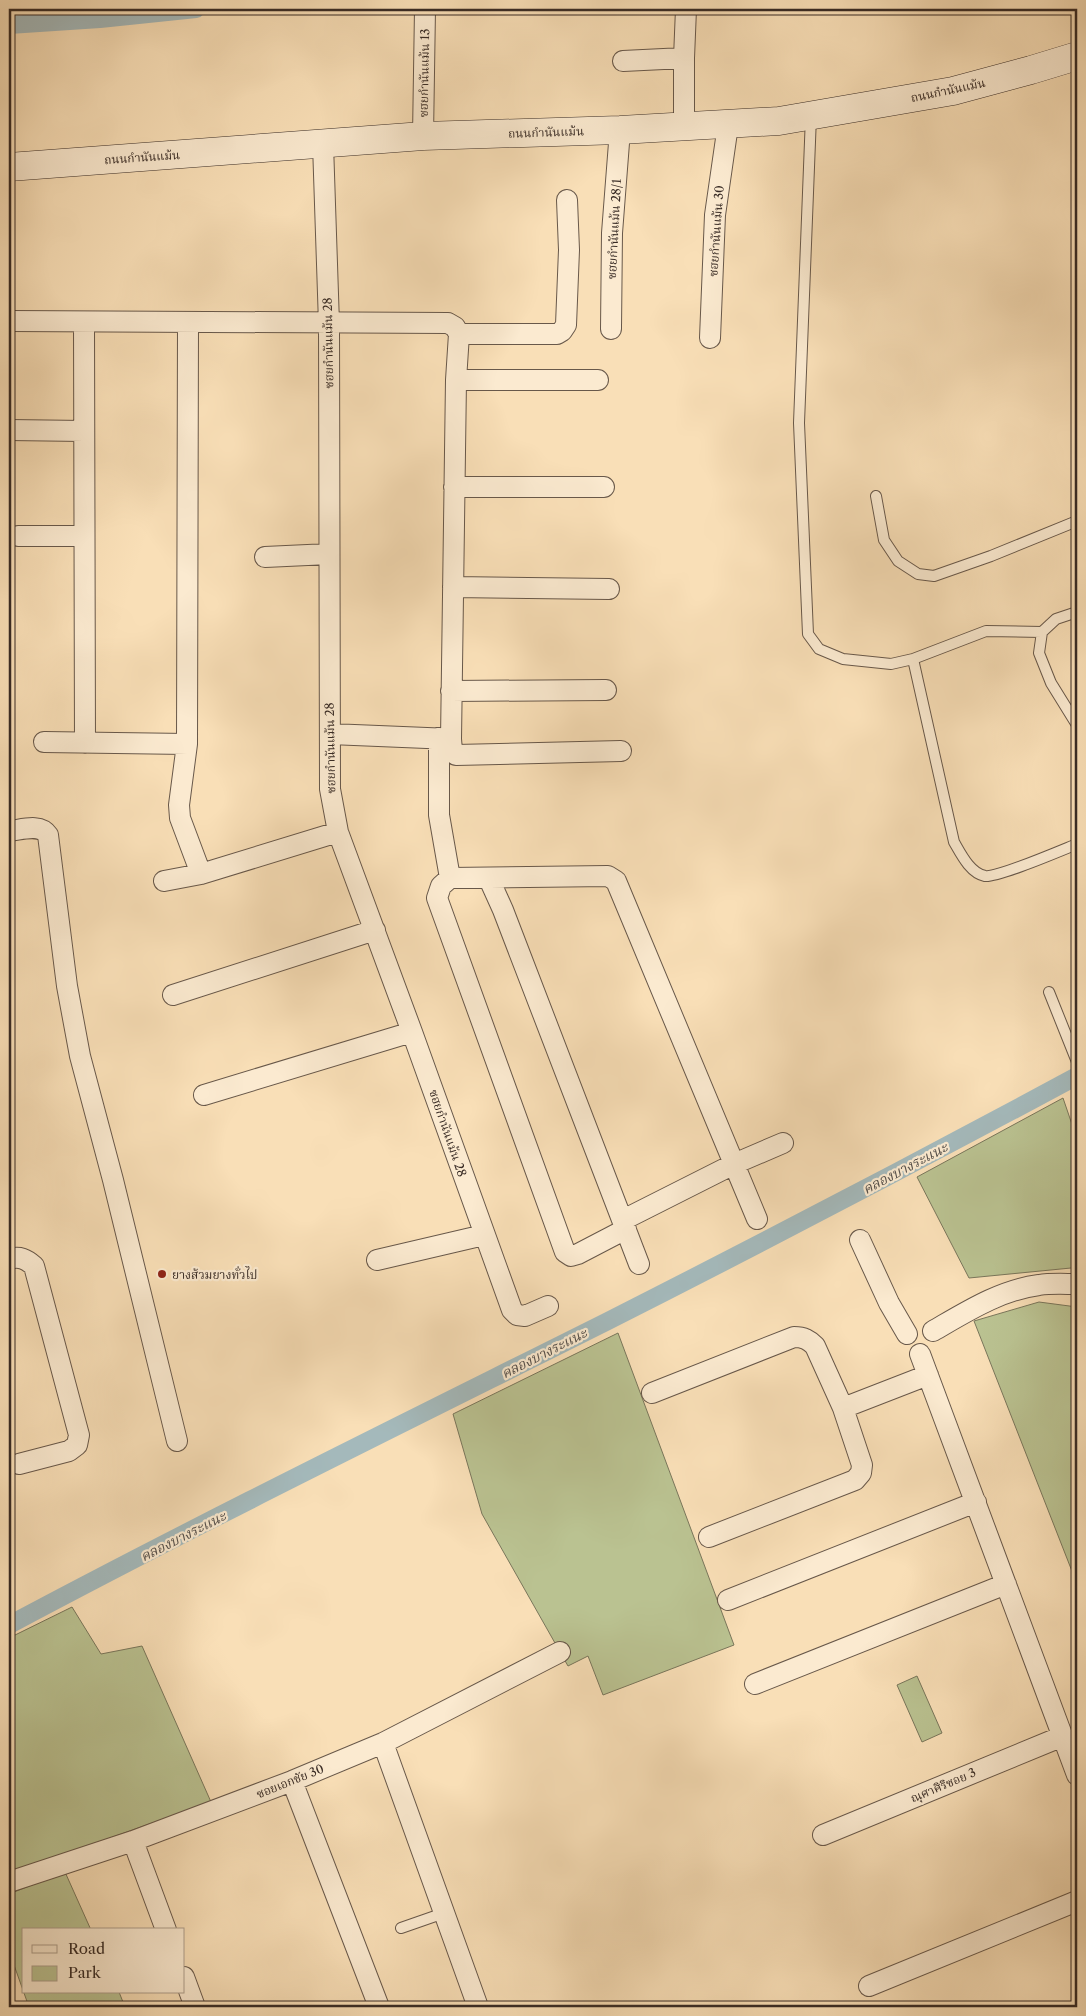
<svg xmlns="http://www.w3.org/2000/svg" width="1086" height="2016" font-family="'Libre Caslon Text','Noto Serif Thai',serif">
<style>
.green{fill:#bac291;stroke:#79765b}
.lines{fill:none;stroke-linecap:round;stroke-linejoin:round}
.canal{stroke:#a4b9bb;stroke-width:18}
.lane-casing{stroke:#68584a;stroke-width:12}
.street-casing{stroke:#68584a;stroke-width:22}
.secondary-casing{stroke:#382b25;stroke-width:29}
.lane{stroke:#fbead0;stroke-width:10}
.street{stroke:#fbead0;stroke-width:20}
.secondary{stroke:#fbead0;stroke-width:28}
.poi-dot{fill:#8f2418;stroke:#fbead0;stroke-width:2}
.labels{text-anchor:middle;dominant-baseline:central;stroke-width:4.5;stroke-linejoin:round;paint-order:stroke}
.street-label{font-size:12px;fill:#382b25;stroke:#fbead0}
.poi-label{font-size:12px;fill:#382b25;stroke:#fbead0;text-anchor:start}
.water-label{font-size:14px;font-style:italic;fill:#534e4a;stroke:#fbead0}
</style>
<rect width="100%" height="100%" fill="#f9dfb7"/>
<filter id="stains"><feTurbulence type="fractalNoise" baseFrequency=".004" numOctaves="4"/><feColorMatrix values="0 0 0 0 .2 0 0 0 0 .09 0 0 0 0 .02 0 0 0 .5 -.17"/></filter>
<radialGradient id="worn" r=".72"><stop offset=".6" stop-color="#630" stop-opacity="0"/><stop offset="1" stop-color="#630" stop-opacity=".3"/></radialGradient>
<path class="green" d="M1063,1098L1077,1139V1270L1071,1268L969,1278L917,1177Z
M1039,1302L1077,1307V1584L974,1321Z
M618,1333L734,1645L603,1695L588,1656L568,1666L482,1514L453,1414Z
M72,1607L101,1654L142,1646L211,1802L9,1874V1638Z
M917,1676L942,1733L922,1742L897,1685Z
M65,1872L91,1930H24V1992H119L125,2007H29L9,1951V1894Z"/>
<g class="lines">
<path class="canal" d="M9,25L100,19L196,9
M9,1625C206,1520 406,1422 606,1322C764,1242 921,1160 1077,1076"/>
<g class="lane-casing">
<path id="lane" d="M811,116L799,423L808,634L819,649L843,659L891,664L913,659L986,631L1042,632
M876,496L884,540L898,561L918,574L934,576L991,556L1077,521
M1077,612L1056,619L1042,632L1039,653L1051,683L1077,725
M913,659L954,842C961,854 970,873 985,876C997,878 1062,850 1077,844
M1049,992L1077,1062
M401,1928L444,1913"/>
</g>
<g class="street-casing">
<path id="street" d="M623,61L684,58
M684,126V58L686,9
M423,136L425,9
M323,144L329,324L330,789L338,832L412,1032L512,1310L517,1315L525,1316L548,1306
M9,321L448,323L455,327L459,334L456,380L451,739L452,751L456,755L621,751
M84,322L85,743
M188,323L187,744L179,805L180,818L201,874
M611,329L612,233L620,130
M459,334H557L562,331L566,325L569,250L567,200
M710,338L715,215L728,125
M456,380H598
M9,430L84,431
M454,487H604
M18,536H84
M265,557L329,554
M453,587L609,589
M451,691L606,690
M330,734L451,739
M439,738V815L450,878L608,876L616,881L757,1219
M44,742L187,744
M9,831C21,830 40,823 48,835L67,986L80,1056L113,1180L177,1441
M450,878L441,886L437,898L565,1252L571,1256L578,1254L626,1229
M489,879L503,910L639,1264
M164,881L201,874L338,832
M173,995L375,930
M204,1095L412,1032
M623,1220L734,1164L783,1143
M860,1240L889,1303L907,1334
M9,1259C20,1256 26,1259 34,1266L79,1435L77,1445L69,1451L19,1464
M377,1260L484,1235
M933,1331C966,1312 1000,1290 1039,1285C1051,1283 1065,1284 1077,1284
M920,1354L1077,1775
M652,1393L794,1337C804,1337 809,1340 815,1346L843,1408L862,1465L861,1473L855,1480L709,1537
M843,1408L928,1375
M728,1600L976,1502
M755,1684L1006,1584
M383,1743L478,2007
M292,1781L379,2007
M823,1835L1063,1736
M133,1841L166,1930
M9,1882L133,1841L292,1781L383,1743L560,1652
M184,1977L195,2007
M869,1986L1077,1901"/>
</g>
<g class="secondary-casing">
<path id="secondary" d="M9,167L423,136L620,130L779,121L953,91L1031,70L1077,56"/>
</g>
<use href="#lane" class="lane"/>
<use href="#street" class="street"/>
<use href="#secondary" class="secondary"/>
</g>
<circle class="poi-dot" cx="162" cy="1274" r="5"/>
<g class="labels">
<g class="street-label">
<text transform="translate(424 73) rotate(-89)">ซฮยกำนันแม้น 13</text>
<text transform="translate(948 90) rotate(-12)">ถนนกำนันแม้น</text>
<text transform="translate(546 132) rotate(-2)">ถนนกำนันแม้น</text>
<text transform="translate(142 157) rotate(-4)">ถนนกำนันแม้น</text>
<text transform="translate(614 229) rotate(-87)">ซฮยกำนันแม้น 28/1</text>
<text transform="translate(716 231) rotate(-86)">ซฮยกำนันแม้น 30</text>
<text transform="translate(328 343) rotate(-91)">ซฮยกำนันแม้น 28</text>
<text transform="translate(330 748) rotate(-91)">ซฮยกำนันแม้น 28</text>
<text transform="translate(448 1133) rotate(71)">ซฮยกำนันแม้น 28</text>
<text transform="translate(290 1781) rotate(-22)">ซอยเอกชัย 30</text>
<text transform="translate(943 1785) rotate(-23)">ณุศาศิริซอย 3</text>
</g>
<g class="poi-label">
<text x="172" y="1274">ยางส้วมยางทั่วไป</text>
</g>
<g class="water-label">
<text transform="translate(905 1168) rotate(-28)">คลองบางระแนะ</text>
<text transform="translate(544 1353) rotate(-27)">คลองบางระแนะ</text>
<text transform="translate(183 1536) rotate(-27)">คลองบางระแนะ</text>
</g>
</g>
<rect width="1086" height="2016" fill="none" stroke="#f9dfb7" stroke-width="30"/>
<rect x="10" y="10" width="1066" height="1996" fill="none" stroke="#382b25" stroke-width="2.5"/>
<rect x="15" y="15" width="1056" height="1986" fill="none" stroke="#382b25"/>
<rect x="22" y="1928" width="162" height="65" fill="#fbead0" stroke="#ad9e8c"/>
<rect x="32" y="1945" width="25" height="8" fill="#fbead0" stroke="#ad9e8c"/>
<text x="68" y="1954" font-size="15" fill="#382b25">Road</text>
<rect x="32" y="1966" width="25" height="15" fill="#bac291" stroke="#ad9e8c"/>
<text x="68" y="1978" font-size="15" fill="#382b25">Park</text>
<rect width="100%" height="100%" filter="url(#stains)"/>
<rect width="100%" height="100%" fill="url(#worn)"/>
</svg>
